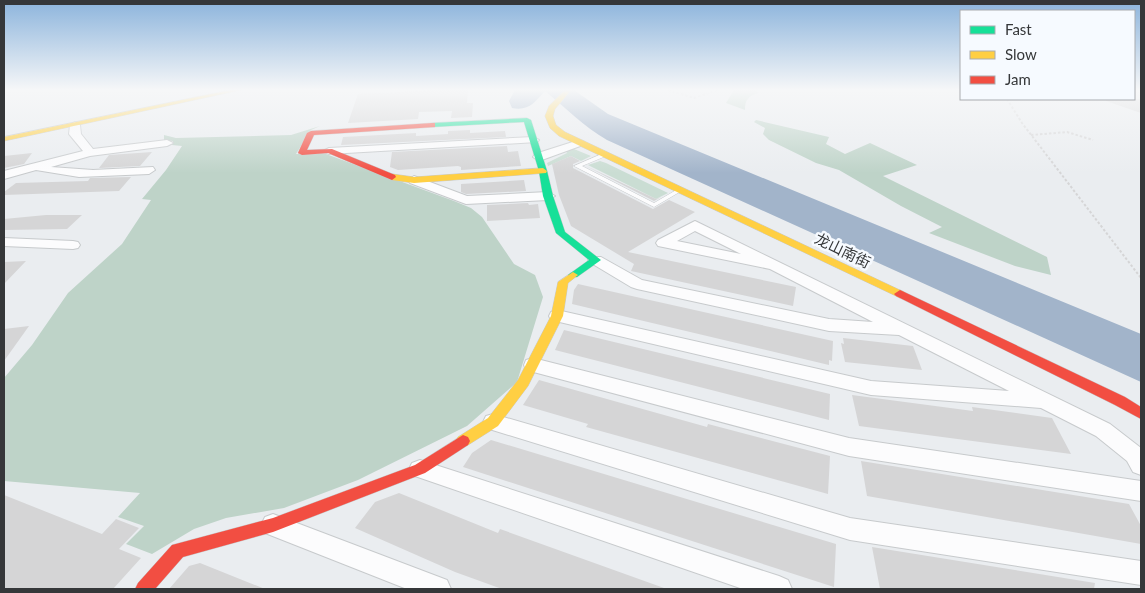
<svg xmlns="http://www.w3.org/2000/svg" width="1145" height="593" font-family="Lato,'Noto Sans SC',sans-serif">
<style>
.green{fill:#caddd3}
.forest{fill:#bed3c8}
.water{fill:#a2b4ca}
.building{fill:#d5d5d6}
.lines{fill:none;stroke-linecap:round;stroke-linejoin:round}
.lane-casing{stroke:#c7cacc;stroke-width:1}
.street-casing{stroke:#c7cacc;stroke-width:2}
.fast-casing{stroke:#c7cacc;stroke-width:1}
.slow-casing{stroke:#c7cacc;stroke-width:1}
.jam-casing{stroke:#c7cacc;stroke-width:1}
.path{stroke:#d5d5d6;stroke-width:2;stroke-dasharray:2.5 2;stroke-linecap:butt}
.lane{fill:#fcfcfd;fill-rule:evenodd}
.street{fill:#fcfcfd;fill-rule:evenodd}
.fast{fill:#16e098;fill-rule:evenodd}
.slow{fill:#ffcf43;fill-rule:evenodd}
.jam{fill:#f24e42;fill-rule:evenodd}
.labels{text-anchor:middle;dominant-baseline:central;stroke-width:5;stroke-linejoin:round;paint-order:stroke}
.street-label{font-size:15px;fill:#353739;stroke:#f6faff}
</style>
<rect width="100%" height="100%" fill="#eaedf0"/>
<path class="green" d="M574,149L591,156L581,161L571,156L548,166L547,163L567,153L566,151Z
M600,161L606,163L668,193L656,199L588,165Z"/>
<path class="forest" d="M734,90H756L758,93C748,96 745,100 745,110L726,103Z
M756,120L829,137L826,144L845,154L870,143L917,165L883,176L1047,257L1051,275L1015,266L929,233L942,227L901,206L839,170L816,163L769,140L763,134L765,128L754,122Z
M320,126L311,130L296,154H326L454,201L471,208L482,217L514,264L535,275L543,297L517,382L467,426L358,480L284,508L226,518L194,529L152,554L126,544L144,526L118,517L140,493L4,481V378L32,345L68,293L122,244L151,200L142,199L166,170L182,146L172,145L173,141L164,140V135L176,138L291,135Z"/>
<path class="water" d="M515,90H574L608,114L1141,334V382L607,140C584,127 566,108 545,91C534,103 529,111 512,108L509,101Z"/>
<path class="building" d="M435,90H468L467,103H473L472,117L451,118L452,111L419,112L418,119L348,123L358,94Z
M1106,99H1141V113L1106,101Z
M470,130V133L505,131L506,137L341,145L343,137L416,133V136L448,134V131Z
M507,146L508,152L518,151L521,166L461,170V167L458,166L398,170L390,167L392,152Z
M152,152L140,166L99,168L109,155Z
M32,153L24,164L4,168V156Z
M571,156L580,161L573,164V168L653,209L669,200L695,212L628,252L796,287L793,306L631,271L634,264L571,226L559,195L552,164Z
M586,166L656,199L661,197L654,201Z
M131,177L119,191L4,195V192L16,183L88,181L90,178Z
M524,180L526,191L466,194L461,192V184Z
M528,203L529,205L538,204L540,218L487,221V205Z
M46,215H82L67,229L4,230V219Z
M26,261L4,284V262Z
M578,284L833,341L832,361L829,360V365L572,304L574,290Z
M29,326L4,361V329Z
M564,330L830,394L829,420L555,350Z
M843,338L913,346L922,370L845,362L841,343L844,344Z
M539,380L707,427L708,424L830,456L828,494L586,427L588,424L523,405Z
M852,395L973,411L972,407L1052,418L1071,454L859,426Z
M491,440L836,544L834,587L463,467L472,453Z
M861,461L1129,504L1141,526V544L867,496Z
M399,493L498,533L500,529L664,588L663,589H502L455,572L355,528L375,502Z
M4,495L102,534L116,519L139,528L119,549L141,558L113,589H4Z
M872,547L1095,583L1094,589H880Z
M200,563L265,589H169L189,566Z"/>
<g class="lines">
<g class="lane-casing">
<path id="lane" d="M604,153L606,154V156L582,166L654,203L678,189H682L683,190L654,207L574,166Z"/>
</g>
<g class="street-casing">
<path id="street" d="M75,122L80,125L81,134L93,149L167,140L173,143L167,146L90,156L51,167L93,170L153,167L155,170L149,174L79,177L36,170L4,179V171L83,151L69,134L70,125Z
M533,137L539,140L537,142L329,154L323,151L329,148Z
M579,140L583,141L585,143L583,145L539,161L533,157L535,154Z
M414,176L467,196L548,192L555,196L548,200L466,204L410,183L408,180Z
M695,221L1110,424L1141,448V475L1133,472L1127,461L1096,436L1041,408L871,395L551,320L549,316L551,312L557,310L871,381L1009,391L899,335L829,331L637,289L631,287L591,263L588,260L591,257H601L642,280L829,319L873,322L770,269L663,247L658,246L656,243L658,240ZM695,231L741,254L677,241Z
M4,238L73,241L78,242L80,245L78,248L73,249L4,246Z
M533,358L849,438L1141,481V501L849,456L526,370L524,365L526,360Z
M493,414L850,518L1141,561V585L850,540L486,428L483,422L486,416Z
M420,460L779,576L788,580L792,589H743L412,475L409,469L412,463Z
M273,514L447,580L451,589H407L265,533L261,525L265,517Z"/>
</g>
<g class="fast-casing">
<path id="fast" d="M527,118L531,120L547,171L553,196L565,232L601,260L577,277H569L568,275L589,260L556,233L543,196L539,171L524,122L432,127L428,125L432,123Z"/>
</g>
<g class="slow-casing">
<path id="slow" d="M230,90H241L4,141V137Z
M565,90H571L555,109L553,116L556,125L565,132L904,292L906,294L900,298L896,296L559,136L550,128L545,116L549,106Z
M543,168L547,171L546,173L414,183L392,180L388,177L392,174L414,177Z
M573,272L578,275L568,283L563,316L528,386L498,426L468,445L463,447L458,445L456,441L458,437L488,418L518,380L551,316L558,282Z"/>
</g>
<g class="jam-casing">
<path id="jam" d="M432,123H435V127L314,135L307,150L332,149L395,175L396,177L392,180L328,153L302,155L298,153L307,133L311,131Z
M900,290L1125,397L1141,407V419L1115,405L896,296L894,294Z
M463,435L468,437L470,441L468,445L425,473L273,532L183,557L155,589H135L138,583L172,545L273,518L415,465Z"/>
</g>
<path class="path" d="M668,90L694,98L718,90
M1007,99L1022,123L1141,278
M1031,135L1067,132L1093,140"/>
<use href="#lane" class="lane"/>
<use href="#street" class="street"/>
<use href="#fast" class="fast"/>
<use href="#slow" class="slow"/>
<use href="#jam" class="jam"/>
</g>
<linearGradient id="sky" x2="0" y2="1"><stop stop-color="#8cb4dc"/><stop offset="0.52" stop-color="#f6f7f8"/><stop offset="1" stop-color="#f6f7f8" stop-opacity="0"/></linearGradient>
<rect width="1145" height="173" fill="url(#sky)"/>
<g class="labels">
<g class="street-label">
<text transform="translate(843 250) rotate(26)">龙山南街</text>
</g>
</g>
<rect width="1145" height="593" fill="none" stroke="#353739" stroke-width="10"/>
<rect x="960" y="10" width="175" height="90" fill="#f6faff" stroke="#a9acb0"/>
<rect x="970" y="26" width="25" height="8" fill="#16e098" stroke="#a9acb0"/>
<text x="1005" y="35" font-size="15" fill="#353739">Fast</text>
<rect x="970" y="51" width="25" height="8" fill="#ffcf43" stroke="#a9acb0"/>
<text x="1005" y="60" font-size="15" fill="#353739">Slow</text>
<rect x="970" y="76" width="25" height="8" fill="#f24e42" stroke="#a9acb0"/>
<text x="1005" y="85" font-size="15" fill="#353739">Jam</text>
</svg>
